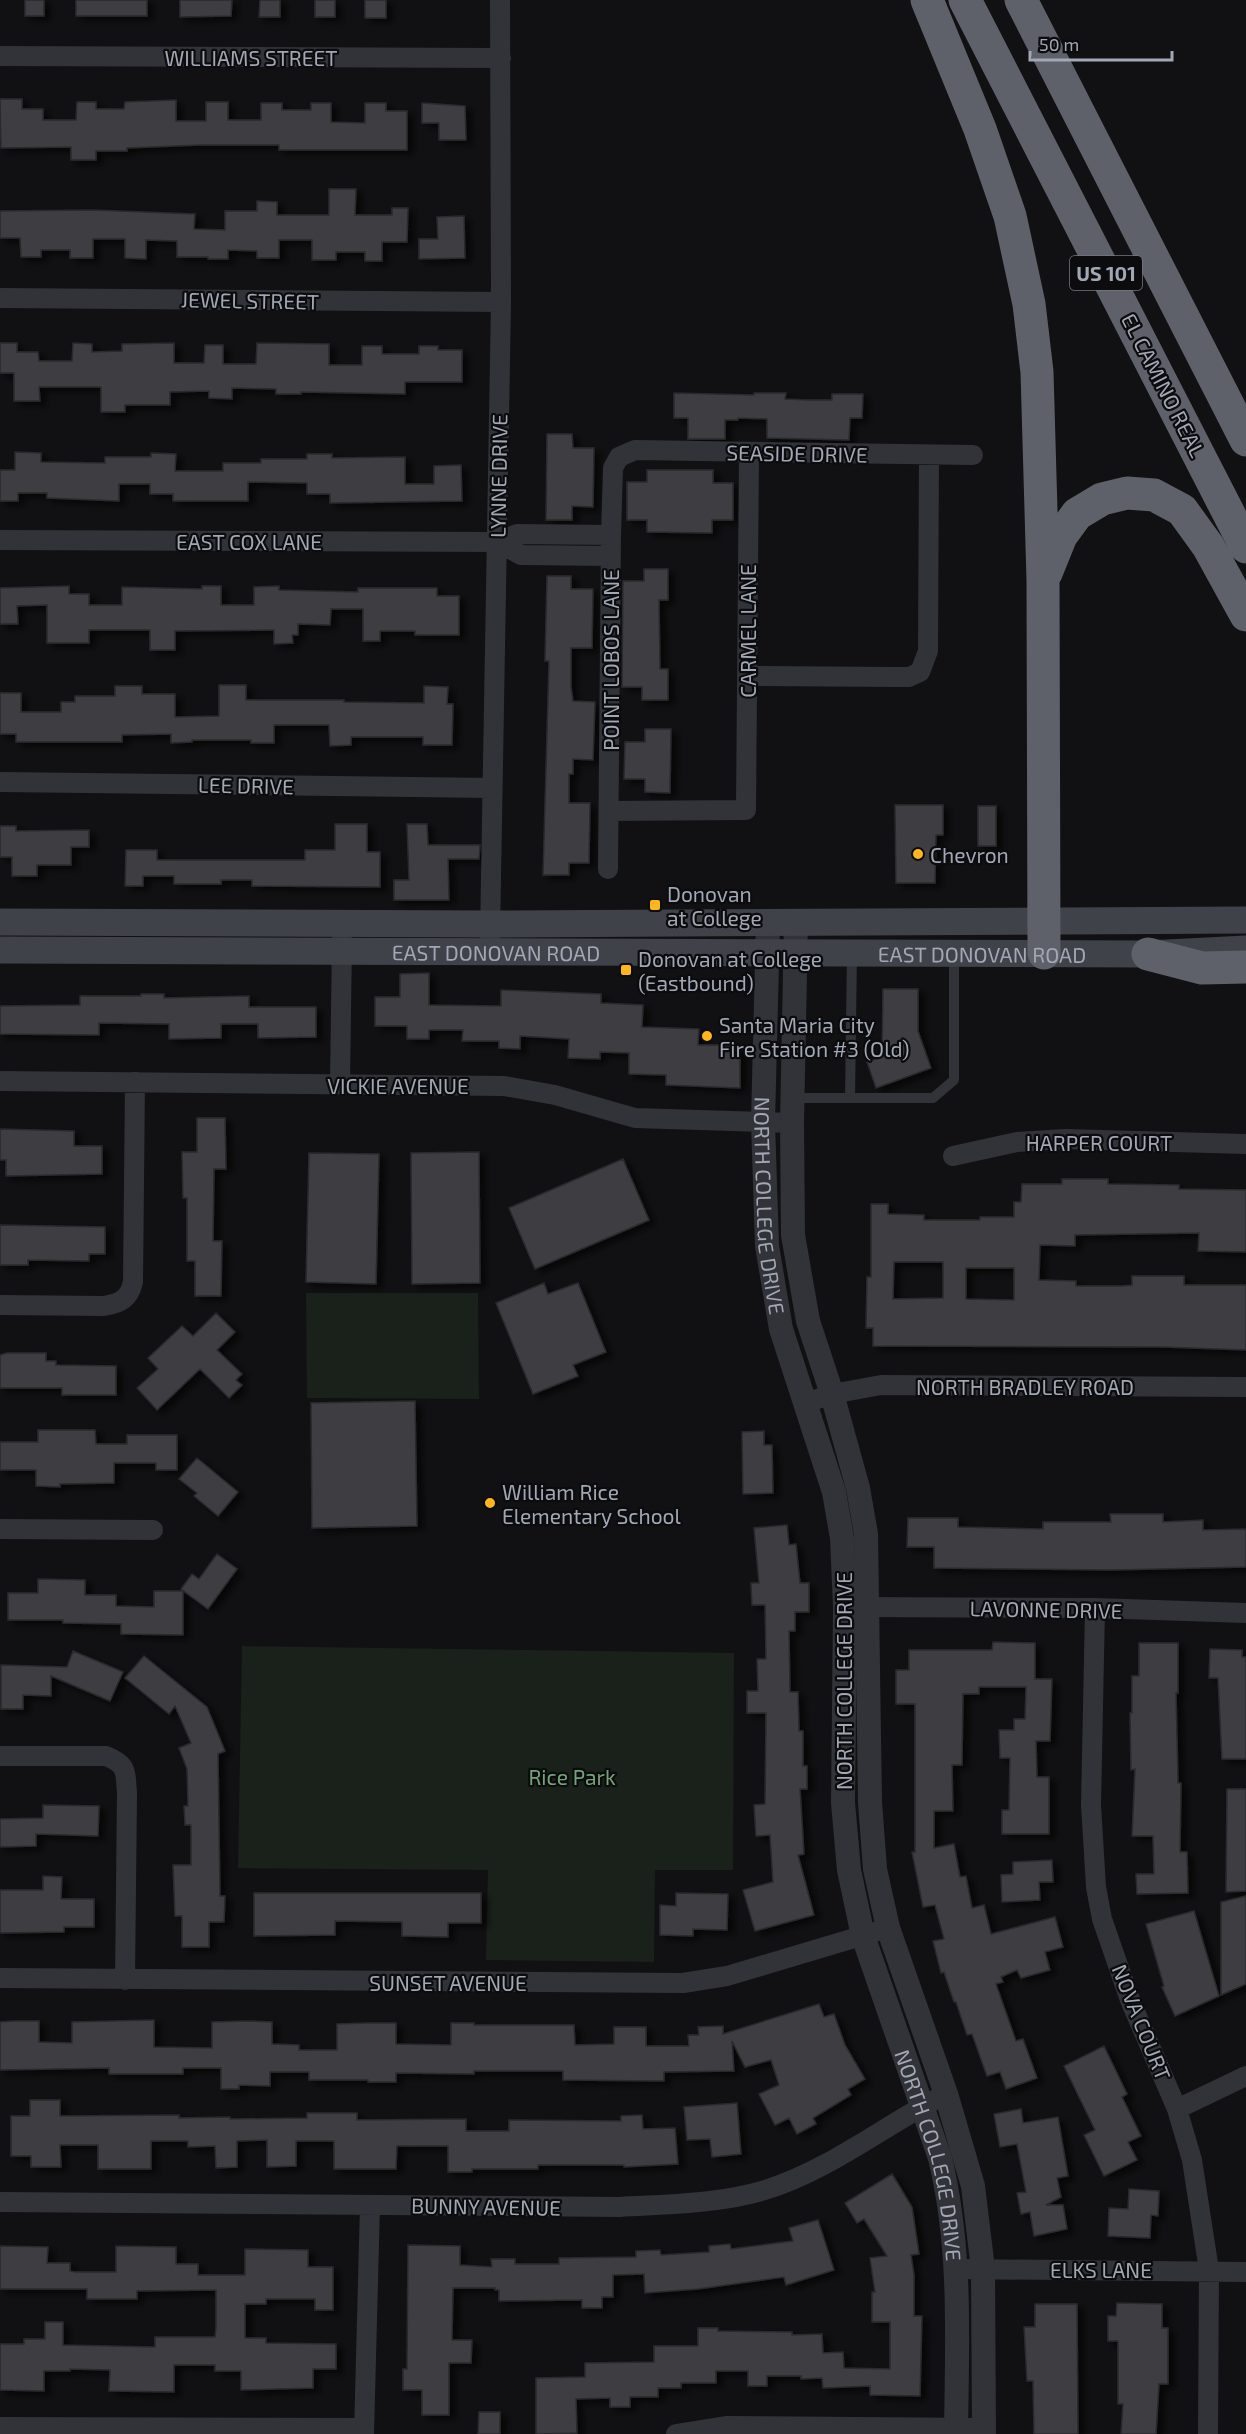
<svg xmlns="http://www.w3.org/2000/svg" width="1246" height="2434" font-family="'Exo 2',sans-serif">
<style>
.green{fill:#19211a}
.building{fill:#3d3e43;stroke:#2b2b2f;stroke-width:1.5;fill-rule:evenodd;filter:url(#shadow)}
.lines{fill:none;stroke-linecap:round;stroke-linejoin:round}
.service{stroke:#323338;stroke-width:10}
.minor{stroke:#323338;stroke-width:20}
.tertiary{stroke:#323338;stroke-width:24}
.secondary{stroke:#404249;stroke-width:27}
.motorway{stroke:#5e616a;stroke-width:33}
.poi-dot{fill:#ffb61d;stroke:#0c0c0e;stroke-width:2}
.labels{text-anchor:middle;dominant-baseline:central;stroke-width:4.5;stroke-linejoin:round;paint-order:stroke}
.shield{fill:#0c0c0e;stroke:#747883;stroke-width:1.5}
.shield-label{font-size:20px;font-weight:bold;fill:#a1a7b5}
.street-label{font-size:21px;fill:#a1a7b5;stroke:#0c0c0e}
.poi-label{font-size:21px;fill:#a1a7b5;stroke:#0c0c0e;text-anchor:start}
.park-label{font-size:21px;fill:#76a279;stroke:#0c0c0e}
</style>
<defs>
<filter id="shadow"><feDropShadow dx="6" dy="4" stdDeviation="3" flood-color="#0009"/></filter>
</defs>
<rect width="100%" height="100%" fill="#111113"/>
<path class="green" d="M306,1293H478L479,1399L307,1398Z
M242,1646L734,1653L733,1870H655L654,1962L486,1960L488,1870L238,1868Z"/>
<path class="building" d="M25,0H44V16H25Z
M76,0H147V16H76Z
M180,0H232L231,16L180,17Z
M260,0H280V17H259Z
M315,0H335V17H315Z
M365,0H386V18H365Z
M0,99H22V109H43V120H76L77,102H96V109H124L125,102L176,100V121H206V102H228V120H261V103H282V110H311V103H331V122L365,123V103H386V111H407V150H279V145H200L127,148V151H96V160H71V147L1,148Z
M422,103L465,106L466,140H439V123H422Z
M329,189H356L355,215H392V208H408L407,242H382V261H365V252H336V260H312V240H279V258H257V251L228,250V259H208V257H177V241L146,240V259L125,258V239H93V258H70V250H41V257H21L20,238H0V211L93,210L195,214L194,229L225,230V211H257V201L277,202V215H329Z
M464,216L465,258L419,259V239H438L437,217Z
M0,343H17V352H38L39,361H72L73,343L92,344V352L122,351V344L174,343V363H204L205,345H223V364H256L257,343L329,344V365H362V346H382V354H419V346H438V350H462V382H405V394L301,392V394H276V389L232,388V399L209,398V391L170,392V405H125V412H101V387H39L40,401H14V373H0Z
M674,393L754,395V393H786L785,399L807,400H832V394H863L862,418H850L849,440L767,438V419L738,418V420H725V439H688V418H674Z
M547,434H572L573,448H594L593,507L572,506V520H546Z
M15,452L41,453V462L105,463V457H151V453L176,454L175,471H223V463H261V459H307V454H332V458L405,457V484H434V466L461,465L462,501L330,503V494H307V483L248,482V501H173V494H150V484H119V501L47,498V493H18V501H0V470H15Z
M647,470H713V483H733V520H712V533L647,532V520H627V482H647Z
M644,569H668V600H659L660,669H668V700H642V687H622L623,581H644Z
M547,576H571V589H593L592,648H571V687L573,701L595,702L593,760L573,759V774H569V803H590L589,863H569V875H543L549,661H545Z
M69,586V594H89V605H122V587L202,589V586H221V605H254V587L279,586V590L358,592V588H437V596H459V635H415V631H380V641H363V609H331L330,625L298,624V635H292L293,643L274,644V630L175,631V650H150V630H89V643H47V605L17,606L18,624H0V588Z
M219,685H246V700H344V702L424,703V686L448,687L447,704H453L452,745H423V737H351V745L330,746L329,725H274V743H251V740H192V742L171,743V734L122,735V742H16V734H0V693H21V712H61V702H75V696H115V686H142V694H175V717L219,716Z
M645,729H671L670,793L645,792V779H624L625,742H645Z
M895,805H943V835H936L935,883H896Z
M978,806H996V846H978Z
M335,824H367V852H380V887L252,886V880H221V884H174V876H143V886H125L126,850H157V860H305V850H335Z
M407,824H427L428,845H480L479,859H448L449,900H394V880H409Z
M0,826H16V831L89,830V847H71V865H37V876H12V857H0Z
M429,973V1005L501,1006V990L601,994V1003L643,1005L642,1027L699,1029L698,1045H740V1088L666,1085V1075L629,1074V1053L600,1052V1059L568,1058L569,1039L520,1036V1049L499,1048V1041H462L463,1030H429V1039H407V1026H375V997H400V974Z
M883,989H918V1031L931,1068L876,1088L867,1062L882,1057Z
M141,994H164V998L249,996V1007H316V1037L258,1038V1024H221V1038L169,1039V1024L99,1023V1035L0,1034V1006L80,1005V996H141Z
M197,1118H225L226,1169H214L213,1241H222L221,1296H195V1261H187V1198H183L182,1152H197Z
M0,1129L74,1131V1146H102V1174L6,1176V1160H0Z
M479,1152L480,1283L412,1284L411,1153Z
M309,1153L379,1154L376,1284L306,1282Z
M623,1159L649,1220L535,1269L509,1208Z
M1062,1179H1108V1184L1179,1185V1189L1246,1190V1252L1198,1251L1199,1233L1075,1235V1246L1040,1245L1039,1280L1076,1281V1286H1122L1132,1285V1276H1184V1285H1246V1350L1164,1347L873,1346V1328H866L867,1277H871V1204H888V1214L924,1215V1220H980V1217H1014V1202H1021L1022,1184H1062ZM894,1262H943V1298L893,1299ZM966,1268H1014V1300L966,1299Z
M0,1225L105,1227V1254H89V1261L28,1260V1265H0Z
M544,1283L548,1294L578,1283L606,1352L573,1365L578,1376L533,1394L496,1303Z
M216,1313L235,1332L217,1350L242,1374L236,1380L242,1385L229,1398L200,1369L157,1410L137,1388L158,1369L148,1358L182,1326L193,1336Z
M7,1353H46V1361H56V1365L116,1366V1395H62V1388H0V1355Z
M415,1401L417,1526L312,1528L311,1403Z
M38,1430H95L96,1444H127V1435H177V1470H156V1463H114V1483L60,1484V1487L36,1486V1470H0V1442H38Z
M764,1431V1445H772L773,1493L743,1494L742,1432Z
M197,1458L238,1492L218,1516L194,1496L197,1493L179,1479Z
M1110,1514H1163V1522L1203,1520V1530L1246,1529V1567L1111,1570L934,1568V1547H907L908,1518H958V1527L1043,1529V1522H1111Z
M787,1525L789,1545L796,1544L800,1583H809V1612H795V1631H789L790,1692H798L799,1731H803V1766H807V1789H800L804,1854L798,1855L814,1915L755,1931L743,1890L773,1882L770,1835L756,1836L754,1805L765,1804L766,1713H747V1691H758L757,1659H766L765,1605H752L751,1583H759L754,1528Z
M217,1554L237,1569L208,1609L181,1589L192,1574L199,1579Z
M38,1579L85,1580V1595H116V1606L154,1607V1591H183V1635L121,1634V1624L63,1623V1620H8V1593H38Z
M993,1642L1035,1643V1679H1052L1050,1741H1036L1037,1777H1049V1834H1002V1810H1009L1010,1758H1000L999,1730H1014V1719H1025L1026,1687H979V1694H963L962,1765H952L953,1811H934V1848L954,1844L960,1877L966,1876L972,1908L984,1905L991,1934L1055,1917L1063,1947L1045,1952L1050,1970L1021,1978L1017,1970L1001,1977L1003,1982L996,1984L1016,2041L1023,2039L1037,2078L1006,2089L1000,2072L987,2076L972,2034L967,2035L956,2002H954L944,1972L941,1973L933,1941L944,1939L935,1905L923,1907L912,1852H915V1704H896V1670H909V1650H992Z
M1139,1643H1178V1693H1176L1178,1783H1181L1180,1852H1187L1188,1893L1137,1894L1136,1874H1154L1153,1836H1132L1135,1769L1131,1770L1130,1713H1132V1676H1139Z
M1210,1649L1242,1650V1657H1246V1759H1222L1218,1678H1209Z
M73,1651L123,1672L110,1701L51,1676V1696L23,1695V1709H1V1665L67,1667Z
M144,1656L207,1707L225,1751L218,1754L220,1896H225L224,1922H209V1947H182V1916H175L173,1865H191V1825H185L184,1806H188L187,1769L179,1748L191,1743L175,1706L169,1714L125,1678Z
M1227,1789H1246V1891L1226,1892Z
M43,1805L99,1806L98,1836L36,1834V1846L0,1847V1819L43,1818Z
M1052,1860L1053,1882H1039L1040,1900L1002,1902L1001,1875L1013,1874V1862Z
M43,1876L62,1877L61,1899H94V1927H64V1932L0,1933V1890H43Z
M254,1893H481V1923H448V1937L402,1936V1922L335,1921V1935L254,1936Z
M676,1893L728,1894L727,1930L693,1929V1936L660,1935V1905L676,1906Z
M1246,1896V1984L1221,1995V1902Z
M1194,1911L1219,1996L1175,2016L1162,1987L1164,1986L1146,1924Z
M819,2004L824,2017L834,2014L845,2045L865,2079L848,2089L851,2095L813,2118L816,2124L797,2134L789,2118L775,2125L759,2094L779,2085L771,2060L745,2067L732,2041L734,2071L664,2072V2081L563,2080V2071H474V2074L396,2073V2082H368V2080H309V2072H270V2086L239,2085V2089H221V2068H183V2074H109V2068L0,2070V2022L14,2021H39V2042L72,2043V2022L154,2020V2047L212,2048V2022L249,2021L272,2022V2044L299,2045V2050H337V2024L367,2023H396V2044L451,2045V2023H474V2025H574L575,2045L614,2044V2027H646V2046H689L688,2035H699L698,2027L723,2026V2034Z
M1104,2046L1127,2094L1122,2097L1141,2136L1128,2142L1137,2160L1104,2176L1084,2135L1095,2130L1064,2066Z
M30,2100H60V2116L179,2115V2118L230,2117V2119L307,2118V2113H357V2120L466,2119V2131H509V2120L621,2121V2116L642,2115L643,2129L675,2128L678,2164L624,2167V2165H538V2169H472V2172H448V2146H397L396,2169H334V2141H296V2166L267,2167V2140L237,2141V2167L216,2168L215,2146L188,2147V2141H151V2169H98V2145H60L61,2167H31V2156H11V2116H30Z
M737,2103L741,2154L712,2157L710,2139L687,2140L684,2107Z
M1021,2109L1023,2123L1058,2117L1068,2176L1057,2178L1061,2197L1046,2205H1063L1067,2229L1034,2236L1030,2212L1021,2214L1017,2193L1026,2192L1017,2144L1000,2147L994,2114Z
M892,2174L912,2207L919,2254L911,2255L914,2275V2316H922L920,2396L870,2395V2386L823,2388L822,2378L801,2379V2376H767V2386H748V2371H716V2383H681V2388H658V2397H630V2407H610V2398L576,2399L577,2433L536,2434V2378L585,2377V2363L654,2362V2346H698V2328H718V2331L792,2332V2335L822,2334L823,2353L843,2352L844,2368L890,2369V2322H872V2292H875L870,2258L887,2256L864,2219L857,2223L845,2203Z
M1129,2189L1159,2191L1158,2216L1151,2215L1150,2238L1108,2236L1109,2208L1128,2209Z
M818,2220L834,2270L786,2285L784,2277L698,2289L645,2293L644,2274L613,2275V2297H602V2308H582V2300L499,2301V2290H495V2288H453L452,2340H472L471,2363H449V2415H422V2390H403V2369H407L408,2245L460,2246V2265L492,2267L491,2259H515V2264H559V2258L636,2257V2251L660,2250L661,2255L709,2252V2246L730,2244L731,2249L793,2241L789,2228Z
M0,2246L48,2247L47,2263H70V2271L75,2272H116V2246L176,2247V2264H198V2275H245V2249L308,2250V2267H333V2310H315V2299H266V2304H245V2338H266V2343L336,2344V2369H313V2388L241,2390V2371H215V2365H174V2392L109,2391L110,2370L70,2369V2371H44V2391L0,2390V2344H24V2339H45V2322H63V2345L155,2347V2337H215L216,2328V2290L137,2291V2299H87V2289H0Z
M1117,2303L1162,2304V2328H1168V2384H1159L1156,2434H1121L1123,2404H1118V2341H1108V2316H1116Z
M1035,2304H1077L1078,2434H1034L1033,2381H1027L1024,2327H1035Z
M479,2412H500V2434H478Z"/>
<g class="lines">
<path class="service" d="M793,1098H933L954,1080V954
M850,1098L852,952"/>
<path class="minor" d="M0,56L501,58
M0,298L501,302
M0,540L498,542L517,534L611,535
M498,542L521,555L611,556
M747,676L895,677H909L920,672L928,651L929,455
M0,782L492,788
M609,811L746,810L749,452
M608,869L611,535L613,468L619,457L635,450L973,455
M490,936L501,302L500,0
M0,1081L504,1086L555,1095L635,1118L792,1123
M340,1084L342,939
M953,1156L1017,1142L1065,1139L1246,1144
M0,1305L104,1306C121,1303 129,1299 133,1282L135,1082
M806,1403L832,1394L881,1385L1246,1387
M0,1529L153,1530
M854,1607L1095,1608L1246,1613
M1095,1608L1091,1805L1096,1887L1102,1919L1130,2000L1177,2109L1192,2160L1209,2270L1208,2434
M0,1756H106C128,1765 125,1771 127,1793L125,1980
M0,1978L683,1983L727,1976L888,1928
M1177,2109L1246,2076
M0,2202L620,2207C669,2204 718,2204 765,2190C830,2170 886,2124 946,2094
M957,2269L1246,2272
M0,2427L364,2428
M364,2434L370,2205
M676,2434L726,2426L984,2428"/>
<g class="tertiary">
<path id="s1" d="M768,922L763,1122L767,1246L781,1329L834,1492L842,1538L845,1607L843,1803L849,1870L863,1936L940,2158C962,2249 957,2342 956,2434"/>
<path d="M796,922L792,1123L793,1235L808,1321L832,1394L858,1488L866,1534L870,1802L875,1869L888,1928L946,2094L973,2186L983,2269L984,2434"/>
</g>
<g class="secondary">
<path d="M0,922L490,924L1246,920"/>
<path id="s2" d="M0,950L1148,954L1246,949"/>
</g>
<path class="motorway" d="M927,0L980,129L1010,216L1029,304L1037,372L1043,580L1044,953
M965,0L1246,547
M1021,0L1246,440
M1046,573L1061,536L1077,514L1102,499L1127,493L1154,495L1182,510L1208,546L1246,615
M1148,954L1202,968L1246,967"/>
</g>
<g class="poi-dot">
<circle cx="918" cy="854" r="6"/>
<rect x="649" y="899" width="12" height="12" rx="3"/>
<rect x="620" y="964" width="12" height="12" rx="3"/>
<circle cx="707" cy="1036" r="6"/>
<circle cx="490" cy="1503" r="6"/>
</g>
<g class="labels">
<rect class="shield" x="1070" y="256" width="72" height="34" rx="4.5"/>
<g class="shield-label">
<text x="1106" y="273">US 101</text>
</g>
<g class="street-label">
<text x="251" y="57">WILLIAMS STREET</text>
<text transform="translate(250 300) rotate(1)">JEWEL STREET</text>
<text transform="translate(1164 385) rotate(63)">EL CAMINO REAL</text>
<text transform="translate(797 453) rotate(1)">SEASIDE DRIVE</text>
<text transform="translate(498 476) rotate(-89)">LYNNE DRIVE</text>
<text x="249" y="541">EAST COX LANE</text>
<text transform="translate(747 631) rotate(-90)">CARMEL LANE</text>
<text transform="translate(610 660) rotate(-90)">POINT LOBOS LANE</text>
<text transform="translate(246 785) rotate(1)">LEE DRIVE</text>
<text stroke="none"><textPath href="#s2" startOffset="496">EAST DONOVAN ROAD</textPath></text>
<text stroke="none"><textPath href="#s2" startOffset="982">EAST DONOVAN ROAD</textPath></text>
<text x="398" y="1085">VICKIE AVENUE</text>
<text x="1099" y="1142">HARPER COURT</text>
<text stroke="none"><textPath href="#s1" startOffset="284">NORTH COLLEGE DRIVE</textPath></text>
<text x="1025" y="1386">NORTH BRADLEY ROAD</text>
<text transform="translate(1046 1609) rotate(1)">LAVONNE DRIVE</text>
<text transform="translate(843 1681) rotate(-90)">NORTH COLLEGE DRIVE</text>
<text x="448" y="1982">SUNSET AVENUE</text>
<text transform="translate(1142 2022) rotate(68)">NOVA COURT</text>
<text stroke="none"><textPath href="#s1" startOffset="1256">NORTH COLLEGE DRIVE</textPath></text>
<text transform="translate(486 2206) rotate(1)">BUNNY AVENUE</text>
<text x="1101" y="2269">ELKS LANE</text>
</g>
<g class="poi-label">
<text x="930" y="854">Chevron</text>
<text x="667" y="893">Donovan<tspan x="667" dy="24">at College</tspan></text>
<text x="638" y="958">Donovan at College<tspan x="638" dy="24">(Eastbound)</tspan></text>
<text x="719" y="1024">Santa Maria City<tspan x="719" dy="24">Fire Station #3 (Old)</tspan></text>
<text x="502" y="1491">William Rice<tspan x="502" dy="24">Elementary School</tspan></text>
</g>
<g class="park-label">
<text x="572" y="1776">Rice Park</text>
</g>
</g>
<path d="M1030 51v9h142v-9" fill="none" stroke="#a1a7b5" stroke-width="3"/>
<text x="1039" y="51" font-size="18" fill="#a1a7b5" stroke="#0c0c0e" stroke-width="4.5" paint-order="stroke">50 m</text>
</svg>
